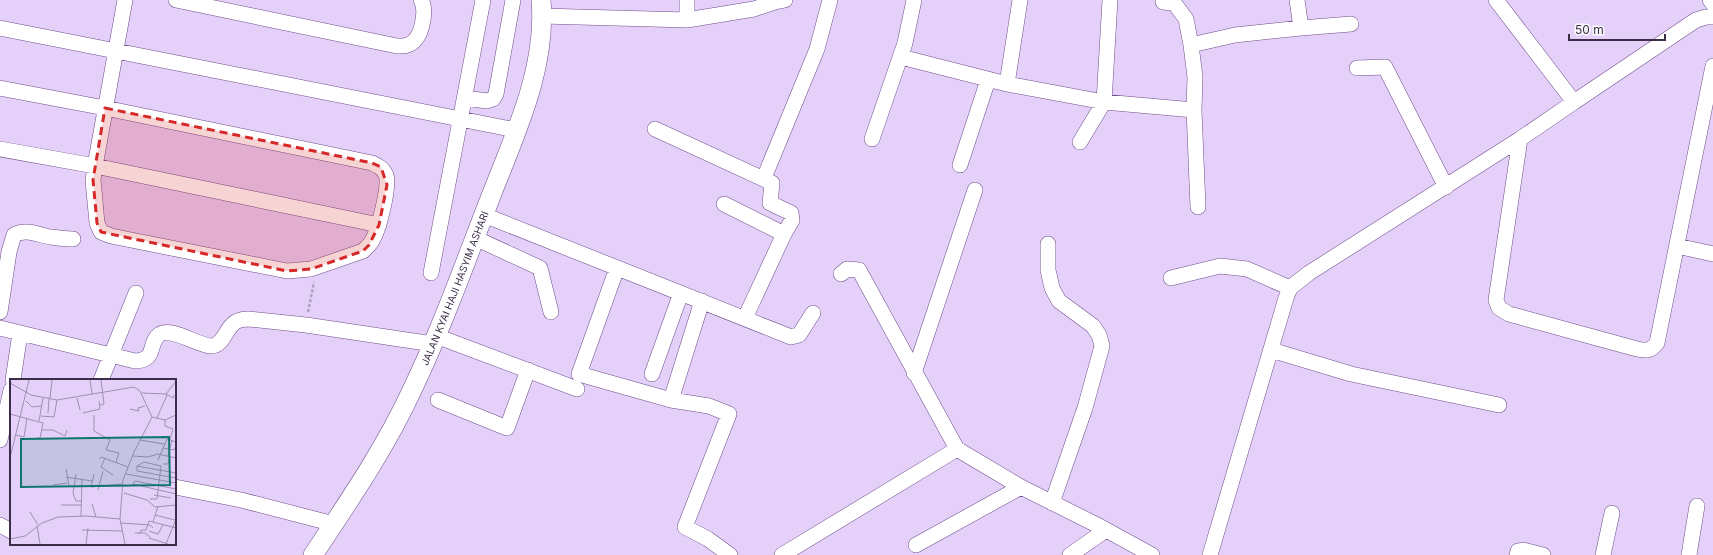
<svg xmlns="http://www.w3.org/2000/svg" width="1713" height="555" font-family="Inter,sans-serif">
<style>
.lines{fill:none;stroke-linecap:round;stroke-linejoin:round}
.minor-casing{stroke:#6e4d8a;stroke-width:16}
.major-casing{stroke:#6e4d8a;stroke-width:20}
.path{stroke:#af9dc2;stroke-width:2.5;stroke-dasharray:3 2;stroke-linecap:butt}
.minor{stroke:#fff;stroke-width:15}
.major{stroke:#fff;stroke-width:19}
.marked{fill:#d62828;fill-opacity:0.2;stroke:#d62828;stroke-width:3;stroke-dasharray:8 5;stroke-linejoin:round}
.labels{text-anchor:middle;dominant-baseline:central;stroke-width:4;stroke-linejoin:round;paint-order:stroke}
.street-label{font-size:10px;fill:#3c2e49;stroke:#fbfbfb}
.inset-road{fill:none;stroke:#a18fb3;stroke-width:1}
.view{fill:#0f766e;fill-opacity:0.15;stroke:#0f766e;stroke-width:2}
.inset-edge{fill:none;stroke:#3c2e49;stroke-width:2}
</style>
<rect width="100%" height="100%" fill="#e5d0fa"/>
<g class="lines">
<g class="minor-casing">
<path id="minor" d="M176,0L397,46C404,46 410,46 415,40C422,33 427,9 421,0
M687,0V20
M1297,0L1301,28
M1496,0L1574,102L1696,20L1706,17H1713
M1710,0L1713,4
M1163,2L1174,3L1186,19L1191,45L1195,77L1194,110L1198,207
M542,16L687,20L754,9L775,2L785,0
M0,28L516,130
M1191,45L1235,35L1301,28L1351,24
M901,57L1007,84L1104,102L1194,110
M1357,68L1385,67L1446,187
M1007,84L1020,0
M0,88L105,108L372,163C378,166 383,168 386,175C390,185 379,229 373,239C371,244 367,247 363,251L311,269L287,271L111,236L101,232L97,223L93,180L95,166L125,0
M465,98L487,101L493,99L496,94L513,0
M655,129L772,183L770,203L791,213L792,220L784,234L745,318
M872,139L905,43L914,0
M1520,139L1496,300L1499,308L1509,314L1637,349C1647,351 1651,351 1657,343L1713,66
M1080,142L1104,102L1110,0
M0,149L95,166L379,225
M960,165L988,80
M764,178L817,49L830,0
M724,204L784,234
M484,215L791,337L799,335L813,313
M475,238L540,268L551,312
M1048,244V270L1052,288L1059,301L1093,326L1099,335L1102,346L1085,408L1052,503
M1677,246L1713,254
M617,268L579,374L671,400L709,406L729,414L685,527L708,539L730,555
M431,273L483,0
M841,274L847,269L859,270L957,449L1021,487L1099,526L1152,555
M1171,278L1220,266L1247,269L1290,288
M0,312L9,252L14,235C26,228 38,235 51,237C58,238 66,239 73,239
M0,328L135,361C158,360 147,343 160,334C171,327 197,345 211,346C222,346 225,332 232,325C236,320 243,319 249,319L306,325L433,344
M436,336L577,389
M1271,350L1351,374L1499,405
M914,373L975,190
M652,374L681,293
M13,380L20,333
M101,380L136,293
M438,400L507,428L528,370
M671,400L702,301
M0,440L11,390
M175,487L241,500L334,524
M0,525L11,531
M916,545L1021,487
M782,555L957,449
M1070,555L1106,530
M1210,555L1286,298L1290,288L1309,273L1520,139L1574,102
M1517,555L1518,551L1523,550L1543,555
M1603,555L1612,513
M1689,555L1697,506"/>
</g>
<g class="major-casing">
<g id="major">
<path id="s1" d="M313,555C349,501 386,447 413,388C443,325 466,260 491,196C515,134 547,68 541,0"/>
</g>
</g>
<path class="path" d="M308,312L314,282"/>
<use href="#minor" class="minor"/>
<use href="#major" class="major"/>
</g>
<path class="marked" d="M105,108L372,163L381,167L387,185L379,225L369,245L363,251L311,269L287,271L101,232L97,223L93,180Z"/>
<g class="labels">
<g class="street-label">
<text stroke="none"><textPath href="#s1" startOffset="303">JALAN KYAI HAJI HASYIM ASHARI</textPath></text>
</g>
</g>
<g transform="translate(10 379)">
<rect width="166" height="166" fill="#e5d0fa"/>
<path class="inset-road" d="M80,1L82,15M0,4L21,16L47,21L124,8L130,12L142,38M132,14L156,15L163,19L164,16M156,15L166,2M40,19L42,1M67,19L70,31M16,22L22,28L31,27M90,26L94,25L91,1M120,30L129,32L128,29L135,27M38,34L39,20M73,34L90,30L89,22M0,35L33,44L30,59L20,60M84,36V52L100,61L96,71L109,74L106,83M31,37L44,38L47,21M142,38L155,41L166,36M147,39L157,16M155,41V47L163,50L160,61M29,42L33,19M32,51H43L55,57L57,51M5,56L14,58L17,39M130,61L154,65M153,69L164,71L166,67M123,77L138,78L148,75L166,79M158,77L162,61M0,79L19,1M95,79L91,88L103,96M89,80L91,78L118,88M148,81L157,60L166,63M153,85H158L160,77M127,87L134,83L151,87L147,120H140M127,87V92L166,99M127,87L166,94M56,90L59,107M66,95L63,114L66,122H72M84,95L81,108L112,105M116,95L166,104M56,98L82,102M43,106L57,104M166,110L125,102L123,105L166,115M88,111L93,92M114,114L137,121L145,128L166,126M144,116L161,119M82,125L86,138M51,126H72M20,133L28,146M145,136L165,141M71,138L72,100M143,143L148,127M111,144L140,146L143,149M27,147L30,165M72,151L113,152M139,152L148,155L153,146M125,154H135L140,158M130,155L131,151H136L139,142L166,149M139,159L158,165M0,160L15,157L32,144L48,138L76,137L110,140M76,165L78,149M115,165L110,140L113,101L124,73L142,38M156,165L166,140"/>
<path class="view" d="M159,58L160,106L11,108V60Z"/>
<rect width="166" height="166" class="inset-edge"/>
</g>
<path d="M1569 34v6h96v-6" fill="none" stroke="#3c2e49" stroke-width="2"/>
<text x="1575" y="34" font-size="12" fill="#3c2e49" stroke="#fbfbfb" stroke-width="3" paint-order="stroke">50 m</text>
</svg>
